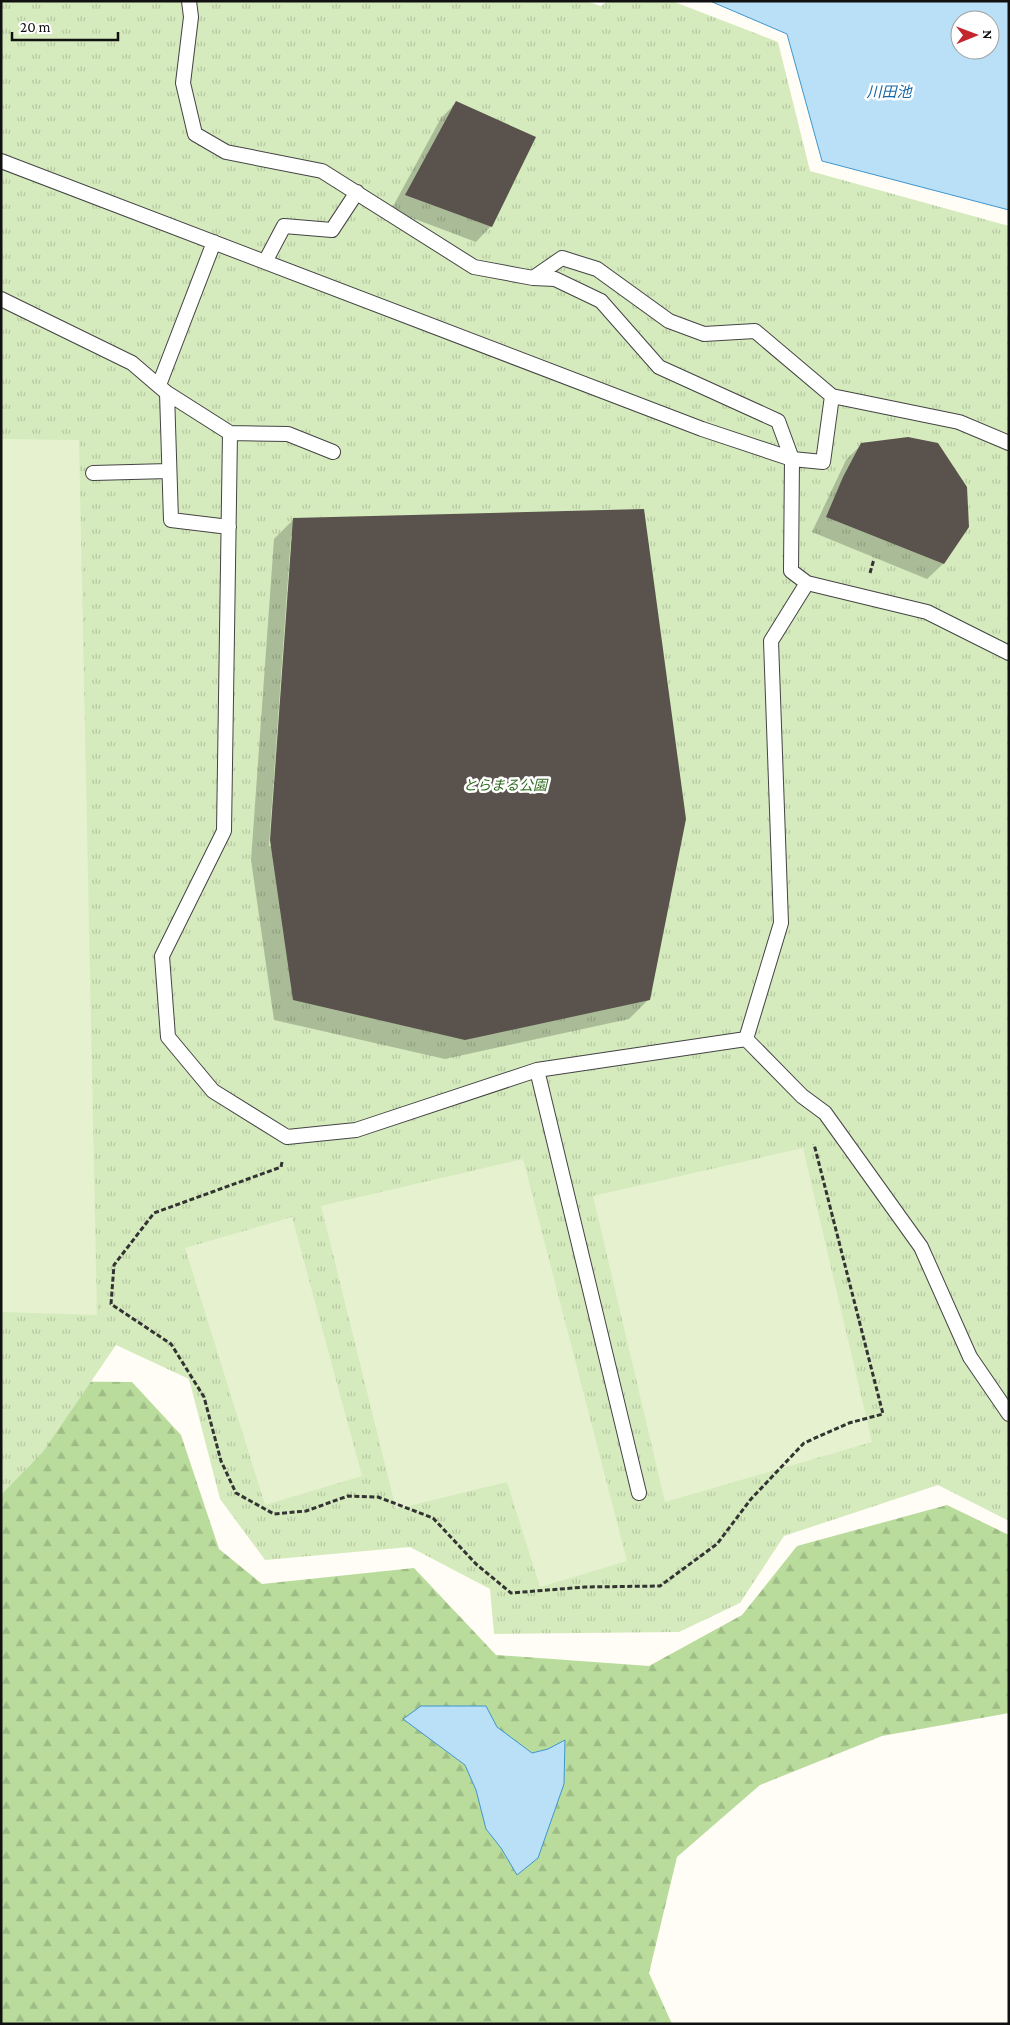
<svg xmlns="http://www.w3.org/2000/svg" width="1010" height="2025" font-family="'Crimson Pro','Noto Sans JP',serif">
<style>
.forest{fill:url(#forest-firs)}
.park{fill:url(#park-tufts)}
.pitch{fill:#e6f2cf}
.water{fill:#b9e0f7;stroke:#3f96cf;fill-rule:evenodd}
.shadow{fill:#0003;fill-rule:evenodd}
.building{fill:#5a524d}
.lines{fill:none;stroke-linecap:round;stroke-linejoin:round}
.lane-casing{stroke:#444;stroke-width:16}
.path{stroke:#333;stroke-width:3;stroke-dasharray:5 2.5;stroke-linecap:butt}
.lane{stroke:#fff;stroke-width:14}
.labels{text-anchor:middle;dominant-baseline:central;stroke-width:5;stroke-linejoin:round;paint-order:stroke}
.park-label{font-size:14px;font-style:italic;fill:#2f6b1f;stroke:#fff}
.water-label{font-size:15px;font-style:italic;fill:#1768a6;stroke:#fff}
</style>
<defs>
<pattern id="forest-firs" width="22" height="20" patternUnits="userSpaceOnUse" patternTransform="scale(1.25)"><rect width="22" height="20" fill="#b9dc9c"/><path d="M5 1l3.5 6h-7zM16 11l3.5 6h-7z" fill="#9ebc85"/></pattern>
<pattern id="park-tufts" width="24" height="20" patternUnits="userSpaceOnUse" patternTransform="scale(1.25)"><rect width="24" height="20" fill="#d5ebbd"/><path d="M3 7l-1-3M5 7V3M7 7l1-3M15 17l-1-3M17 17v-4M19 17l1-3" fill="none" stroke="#b6c8a1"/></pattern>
</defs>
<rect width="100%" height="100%" fill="#fffdf5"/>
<path class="forest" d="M1,1381L132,1382L181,1435L219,1549L262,1584L414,1568L496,1655L649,1666L742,1615L797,1546L947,1505L1009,1535V1713L882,1736L760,1785L677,1857L649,1973L672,2024H1Z"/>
<path class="park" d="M1,1H586L601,6L607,1H672L778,42L810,171L1009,226V1521L938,1485L784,1536L740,1603L679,1632L494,1634L490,1589L410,1547L265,1560L220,1499L189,1379L116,1345L43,1452L1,1495Z"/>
<path class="pitch" d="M1,439L79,440L97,1315L1,1312Z
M803,1148L872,1442L665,1502L593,1196Z
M523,1159L627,1561L540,1587L507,1482L396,1509L321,1206Z
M292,1217L362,1476L265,1505L185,1248Z"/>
<path class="water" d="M710,1H1009V210L822,161L787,34ZM960,20H990V50H960Z
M421,1706H486L497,1727L532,1753L548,1749L565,1740L564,1784L538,1858L517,1875L501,1848L486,1829L476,1790L465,1765L403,1719Z"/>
<path class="shadow" d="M456,103L491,226L476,242L391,210L441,118Z
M862,444L968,527L943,564L927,579L812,532L846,460Z
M294,519L649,999L629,1019L445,1059L274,1020L251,860L274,539ZM291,536H293L271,846H269Z"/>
<path class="building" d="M456,101L536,137L492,227L405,195Z
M908,437L938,443L967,487L969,527L944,564L826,517L843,477L861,443Z
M644,509L686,819L650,1000L465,1040L293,1000L270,840L293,518Z"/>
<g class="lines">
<g class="lane-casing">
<path id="lane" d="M189,1L191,17L183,83L195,134L226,152L322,171L474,267L533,278L555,279L601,301L659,367L778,421L792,459L823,462L832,396
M1,161L702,429L792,459L791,571L807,583
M265,262L284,226L332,230L357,192
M533,278L562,258L597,269L669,321L704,334L755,331L832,396L959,422L1009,443
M1,299L132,363L167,393L230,433L224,831L162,956L168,1037L213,1091L287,1137L356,1130L537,1070L746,1039L781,923L771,641L807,583L927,612L1009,653
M159,385L214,242
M167,393L171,520L229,527
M230,433L288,434L333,452
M93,473L169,471
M746,1039L802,1096L825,1113L921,1247L970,1357L1009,1414
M537,1070L639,1493"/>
</g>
<path class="path" d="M870,573L874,559
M282,1162L281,1167L154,1213L114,1265L111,1304L171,1344L204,1397L221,1461L236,1493L274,1514L306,1511L348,1496L378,1497L433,1518L476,1564L511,1593L585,1587L660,1586L717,1544L751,1499L804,1443L849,1423L883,1414L814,1144"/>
<use href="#lane" class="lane"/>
</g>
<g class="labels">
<g class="park-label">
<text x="505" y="785">とらまる公園</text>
</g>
<g class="water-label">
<text x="889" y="92">川田池</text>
</g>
</g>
<rect width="1010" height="2025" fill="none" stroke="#111111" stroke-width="5"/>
<g transform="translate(975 35) rotate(89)"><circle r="24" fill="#ffffff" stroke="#a0a0a0"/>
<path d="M0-4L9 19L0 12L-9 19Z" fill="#c4262e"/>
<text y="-8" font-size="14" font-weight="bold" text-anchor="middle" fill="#111111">N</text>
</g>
<path d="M12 32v8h106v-8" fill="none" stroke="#111111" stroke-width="2.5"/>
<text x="20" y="32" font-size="15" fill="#111111" stroke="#ffffff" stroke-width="4" paint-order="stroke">20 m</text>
</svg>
